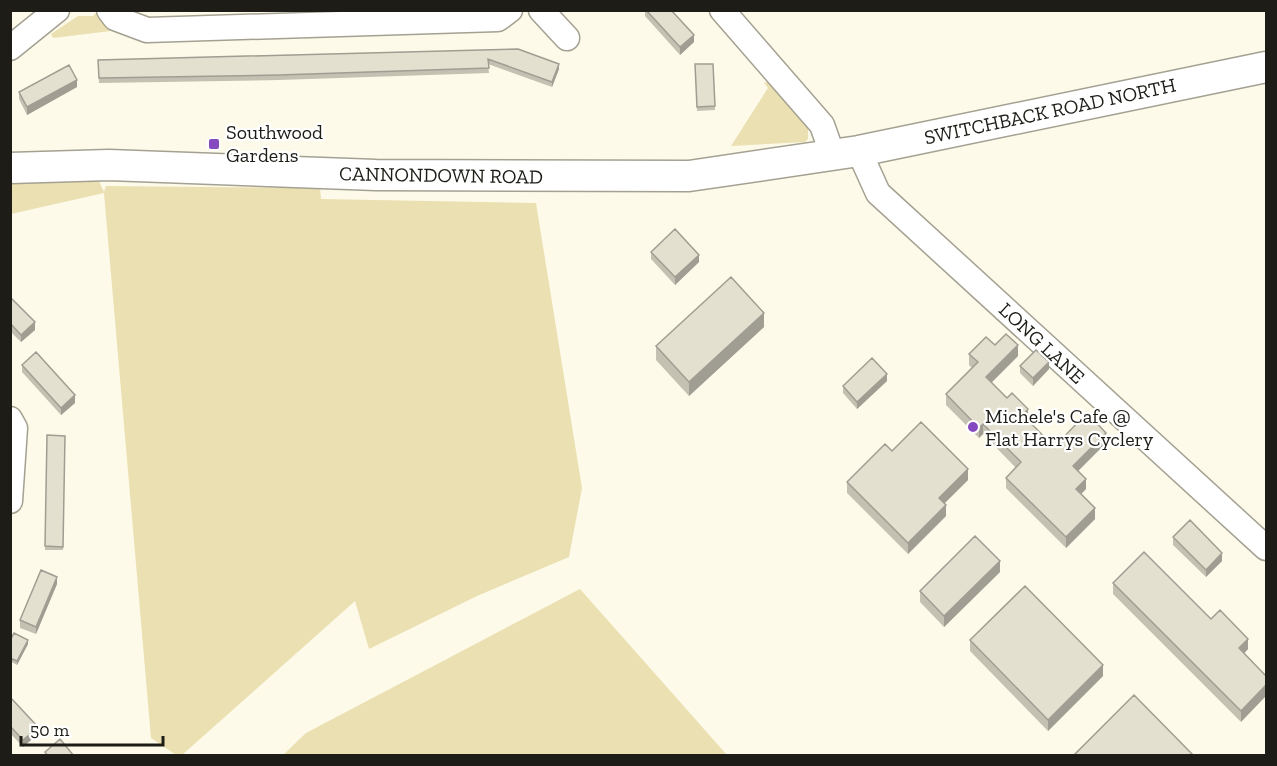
<svg xmlns="http://www.w3.org/2000/svg" width="1277" height="766" font-family="'Zilla Slab',serif">
<style>
.green{fill:#ebe0b2}
.lines{fill:none;stroke-linecap:round;stroke-linejoin:round}
.minor-casing{stroke:#a4a192;stroke-width:27}
.major-casing{stroke:#a4a192;stroke-width:33}
.minor{stroke:#fff;stroke-width:24}
.major{stroke:#fff;stroke-width:30}
.wall{fill:#c4c1b3}
.shaded-wall{fill:#a09d92}
.building{fill:#e4e0d0;stroke:#a09d92;stroke-width:1.5}
.poi-dot{fill:#864ac0;stroke:#fff;stroke-width:2}
.labels{text-anchor:middle;dominant-baseline:central;stroke-width:4.5;stroke-linejoin:round;paint-order:stroke}
.street-label{font-size:20px;fill:#1d1c16;stroke:#fff}
.poi-label{font-size:20px;fill:#1d1c16;stroke:#fff;text-anchor:start}
</style>
<rect width="100%" height="100%" fill="#fdfae9"/>
<path class="green" d="M98,11L119,30L53,38L51,34L78,16H93Z
M772,81L808,124V139L805,142L731,146L768,88L764,83Z
M99,181L104,192L106,186L320,188L321,199L536,203L582,488L569,557L477,596L369,649L355,601L182,755H176L151,738L104,193L11,214L10,183Z
M580,589L727,755H283L306,733Z"/>
<g class="lines">
<g class="minor-casing">
<path id="minor" d="M109,10L115,18L147,30L498,19L510,10
M541,10L567,38
M722,10L822,125L833,156
M10,48L57,10
M859,151L878,193L1266,548
M10,419L15,428L10,501"/>
</g>
<g class="major-casing">
<path id="major" d="M10,168L109,165L376,175L689,176L859,151L1266,67"/>
</g>
<use href="#minor" class="minor"/>
<use href="#major" class="major"/>
</g>
<path class="wall" d="M645,10H671L694,42L680,55L645,16Z
M518,49L559,69L552,87L488,64L489,73L279,80L99,83L98,60Z
M695,64H713L715,110L697,111Z
M77,87L27,115L19,99V92Z
M651,252L699,262L675,285L651,259Z
M10,297L35,330L21,342L10,331Z
M764,327L689,396L656,360V346Z
M995,345L1018,356L991,383L1054,447L1106,443L1078,471L1086,489L1081,494L1095,519L1066,548L1006,488V478L1016,468L983,434L979,438L946,405V394L972,368L969,365V354Z
M22,365L75,403L61,415L22,372Z
M1020,366L1049,369L1033,386L1020,373Z
M887,381L857,409L843,393V386Z
M47,435L65,436L63,550H45Z
M968,480L944,503L946,516L908,554L847,493V482Z
M1173,537L1222,561L1206,577L1173,545Z
M1000,572L944,627L920,602V591Z
M1113,583L1211,619L1248,649L1244,653L1241,722L1113,594Z
M57,584L36,634L20,628V620Z
M970,640L1103,676L1048,731L970,651Z
M10,641L28,644L17,665L10,661Z
M10,697L38,734L23,747L10,733Z"/>
<path class="shaded-wall" d="M694,35V42L680,55V47Z
M559,64V69L552,87V82Z
M77,80V87L27,115V107Z
M699,255V262L675,285V277Z
M764,313V327L689,396V382Z
M35,322V330L21,342V335Z
M1018,345V356L986,388V377Z
M1049,362V369L1033,386V378Z
M887,374V381L857,409V402Z
M75,395V403L61,415V408Z
M1028,409V420L1023,415Z
M983,424V434L979,438V428Z
M1106,433V443L1073,476V466Z
M968,469V480L939,509V498Z
M1086,479V489L1076,499V489Z
M946,505V516L908,554V543Z
M1095,508V519L1066,548V537Z
M1222,553V561L1206,577V570Z
M1000,561V572L944,627V616Z
M57,577V584L36,634V627Z
M1248,639V649L1239,659V648Z
M28,640V644L17,665V661Z
M1103,665V676L1048,731V720Z
M1266,685V696L1241,722V711Z
M38,727V734L23,747V740Z"/>
<path class="building" d="M646,10H671L694,35L680,47Z
M518,49L559,64L552,82L488,59L489,68L279,75L99,78L98,60Z
M695,64H713L715,106L697,107Z
M69,65L77,80L27,107L19,92Z
M675,229L699,255L675,277L651,252Z
M731,277L764,313L689,382L656,346Z
M10,297L35,322L21,335L10,323Z
M1006,334L1018,345L986,377L1007,398L1012,393L1028,409L1023,415L1054,447L1087,413L1106,433L1073,466L1086,479L1076,489L1095,508L1066,537L1006,478L1021,462L983,424L979,428L946,394L978,362L969,354L986,337L995,345Z
M1036,350L1049,362L1033,378L1020,366Z
M36,352L75,395L61,408L22,365Z
M872,358L887,374L857,402L843,386Z
M921,422L968,469L939,498L946,505L908,543L847,482L885,444L892,451Z
M47,435L65,436L63,547L45,546Z
M1190,520L1222,553L1206,570L1173,537Z
M975,536L1000,561L944,616L920,591Z
M1144,552L1211,619L1220,610L1248,639L1239,648L1266,676V685L1241,711L1113,583Z
M41,570L57,577L36,627L20,620Z
M1025,586L1103,665L1048,720L970,640Z
M14,633L28,640L17,661L10,658V641Z
M1134,695L1194,756H1073Z
M10,697L38,727L23,740L10,726Z
M60,739L74,756H48L45,752Z"/>
<g class="poi-dot">
<rect x="208" y="138" width="12" height="12" rx="3"/>
<circle cx="973" cy="427" r="6"/>
</g>
<g class="labels">
<g class="street-label">
<text transform="translate(1050 111) rotate(-12)">SWITCHBACK ROAD NORTH</text>
<text transform="translate(441 175) rotate(1)">CANNONDOWN ROAD</text>
<text transform="translate(1042 343) rotate(43)">LONG LANE</text>
</g>
<g class="poi-label">
<text x="226" y="132">Southwood<tspan x="226" dy="23">Gardens</tspan></text>
<text x="985" y="416">Michele's Cafe @<tspan x="985" dy="23">Flat Harrys Cyclery</tspan></text>
</g>
</g>
<rect width="1277" height="766" fill="none" stroke="#1d1c16" stroke-width="24"/>
<path d="M21 736v9h142v-9" fill="none" stroke="#1d1c16" stroke-width="3"/>
<text x="30" y="736" font-size="18" fill="#1d1c16" stroke="#ffffff" stroke-width="4.5" paint-order="stroke">50 m</text>
</svg>
